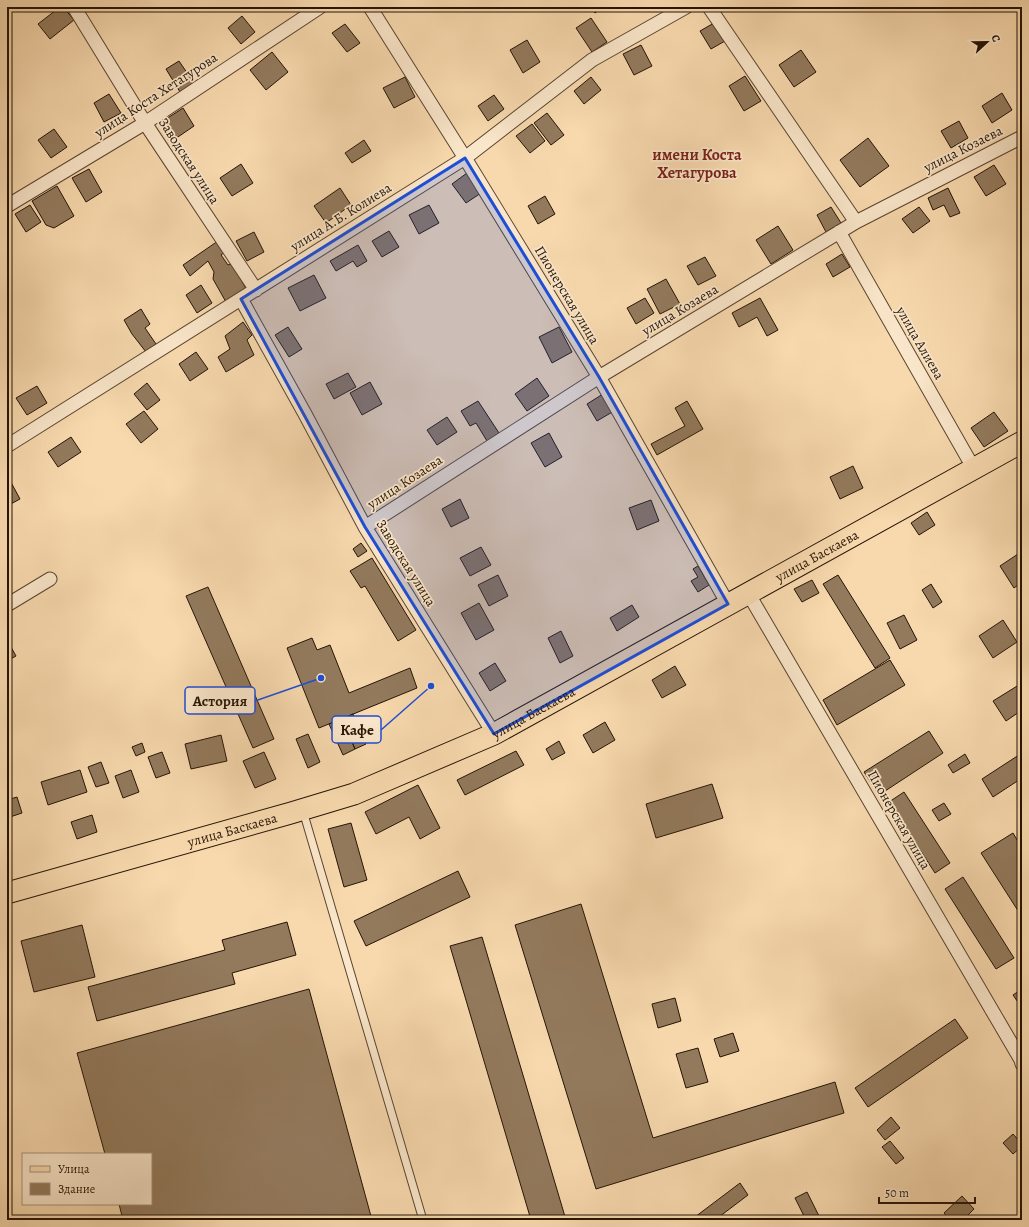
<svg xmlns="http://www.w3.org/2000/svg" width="1029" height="1227" font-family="Alegreya,serif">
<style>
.building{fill:#937a5d;stroke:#251405}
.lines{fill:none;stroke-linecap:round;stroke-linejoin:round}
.lane-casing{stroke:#5a452f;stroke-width:9}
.street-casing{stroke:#5a452f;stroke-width:15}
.primary-casing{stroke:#251405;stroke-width:23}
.lane{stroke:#fae6ca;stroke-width:7}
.street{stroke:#fae6ca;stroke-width:13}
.primary{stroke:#f8d9ae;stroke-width:21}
.marked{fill:#1d4ed8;fill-opacity:0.2;stroke:#1d4ed8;stroke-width:3;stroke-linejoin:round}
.labels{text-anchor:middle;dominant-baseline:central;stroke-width:3.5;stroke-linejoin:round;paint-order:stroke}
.street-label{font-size:14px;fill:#251405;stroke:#fae6ca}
.quarter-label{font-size:16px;font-weight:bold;fill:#7a1f14;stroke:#fae6ca}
.leader{fill:none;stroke:#1d4ed8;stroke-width:1.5}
.callout-dot{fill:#1d4ed8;stroke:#fae6ca;stroke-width:1.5}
.callout{fill:#fae6ca;stroke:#1d4ed8;stroke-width:1.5}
.callout-label{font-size:15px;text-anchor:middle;font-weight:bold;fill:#251405}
</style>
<rect width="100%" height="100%" fill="#f8d9ae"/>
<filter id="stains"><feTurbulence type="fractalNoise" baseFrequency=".005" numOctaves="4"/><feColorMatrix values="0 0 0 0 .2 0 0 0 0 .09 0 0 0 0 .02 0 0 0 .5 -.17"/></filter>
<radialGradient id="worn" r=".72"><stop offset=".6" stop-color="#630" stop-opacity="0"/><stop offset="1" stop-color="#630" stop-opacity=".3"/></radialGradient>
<path class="building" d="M60,7H63L74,20L50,39L38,24Z
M591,7H603L595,13Z
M242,16L255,32L241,44L228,28Z
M591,18L607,42L592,52L576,28Z
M714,23L725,41L711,49L700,31Z
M345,24L360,43L347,52L332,33Z
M527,40L540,62L523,73L510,50Z
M641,45L652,66L634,75L623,54Z
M801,50L816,72L794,87L779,65Z
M272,52L288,72L266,90L250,70Z
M179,61L194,83L180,92L166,69Z
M745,76L761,101L744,111L729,86Z
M405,77L415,97L394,108L383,88Z
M591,77L601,90L584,104L574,91Z
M1002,93L1012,110L992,123L982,106Z
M109,94L121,113L104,122L94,103Z
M494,95L504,109L488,121L478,106Z
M183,108L194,126L175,139L163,121Z
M547,113L564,135L551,145L534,123Z
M959,121L968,138L951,148L941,131Z
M532,124L545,141L530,153L516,136Z
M54,129L67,147L51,158L38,140Z
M868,138L889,166L860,187L840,160Z
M364,140L371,151L352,163L345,153Z
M241,164L253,183L232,196L220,178Z
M994,165L1006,184L986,196L974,177Z
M89,169L102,192L86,202L72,178Z
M467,173L481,193L466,203L452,184Z
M57,186L74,216L54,228L46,225L32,201Z
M340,188L351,205L326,223L314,206Z
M948,188L960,213L950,217L944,205L933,210L928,198Z
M545,196L555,214L538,224L528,206Z
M30,205L41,222L26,232L15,214Z
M429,205L439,223L419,234L409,215Z
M831,207L841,223L826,232L817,215Z
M919,207L930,221L913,233L902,219Z
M778,226L793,250L771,264L756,240Z
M389,231L399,247L382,257L372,241Z
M254,232L264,252L247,261L236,241Z
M218,241L225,252L221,255L228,265L233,263L247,291L226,302L213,279L214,272L208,261L190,276L183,265Z
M358,245L367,261L357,267L353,261L336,271L330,261Z
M842,254L850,267L833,277L826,264Z
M705,257L716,276L698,285L687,266Z
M314,275L326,298L300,311L288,288Z
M666,279L680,304L660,314L647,289Z
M201,285L212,303L197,313L186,295Z
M645,298L654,313L636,324L627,308Z
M760,298L778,330L767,336L757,317L739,327L732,313Z
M141,309L150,324L145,328L156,344L146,352L132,334L124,320Z
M243,322L252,335L247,340L254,355L226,372L218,357L230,349L225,336Z
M288,327L302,349L289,357L275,335Z
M559,327L572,352L552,363L539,337Z
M196,352L208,369L190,381L179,364Z
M348,373L356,387L334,399L326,384Z
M537,378L549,396L527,411L515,394Z
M370,382L382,404L362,415L350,393Z
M147,383L160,400L147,410L134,394Z
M37,386L47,403L27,415L16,398Z
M603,394L614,411L597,421L587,404Z
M478,401L499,433L487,441L476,423L470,426L461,411Z
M687,401L703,429L657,455L651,444L685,426L675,408Z
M144,411L158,429L141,443L126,424Z
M994,412L1008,431L984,447L971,428Z
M447,417L457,432L437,445L427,430Z
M549,433L562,457L545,467L531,443Z
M71,437L81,452L58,467L48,452Z
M853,466L863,488L840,499L830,477Z
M7,475L20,499L7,506Z
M460,499L469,518L451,527L442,509Z
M651,500L659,521L637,530L629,508Z
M927,512L935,525L919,535L911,523Z
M361,543L367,551L358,557L353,549Z
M481,547L491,565L470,576L460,558Z
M1018,554L1022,560V582L1014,588L1000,566Z
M372,558L416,630L398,641L365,586L361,588L350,571Z
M698,566L709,585L698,592L691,581L698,577L693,569Z
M498,575L508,596L489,606L478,585Z
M838,575L890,658L875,668L823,584Z
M812,580L819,593L802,602L794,589Z
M931,584L942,602L933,608L922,590Z
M208,587L274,739L253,748L186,596Z
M479,603L494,630L476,640L461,613Z
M632,605L639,617L617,631L610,618Z
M904,615L917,640L900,649L887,623Z
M1003,620L1017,642L993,658L979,636Z
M561,631L573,656L560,663L548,638Z
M312,638L317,650L330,645L349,693L410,668L417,688L319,728L287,648Z
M7,640L16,656L7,661Z
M890,660L905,685L837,725L823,700Z
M495,663L506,681L490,691L479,673Z
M675,666L686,685L662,698L652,680Z
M1022,683V710L1006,721L993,701Z
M353,714L366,744L355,749L342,719Z
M342,719L355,749L343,755L329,724Z
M605,722L615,740L593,753L583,735Z
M929,731L943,753L879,795L864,772Z
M308,734L320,762L308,768L296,739Z
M221,735L227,761L191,769L185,744Z
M559,741L565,753L552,760L546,749Z
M142,743L145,752L136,756L132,747Z
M516,751L524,765L465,795L457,780Z
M162,752L170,773L156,778L148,757Z
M264,752L276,779L255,788L243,761Z
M1022,753V778L993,797L982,779Z
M965,754L970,763L953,773L948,765Z
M101,762L109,783L96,787L88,767Z
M80,770L87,792L48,805L41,782Z
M131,770L139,792L123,798L115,776Z
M712,784L723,818L656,838L646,804Z
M418,785L440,828L420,839L409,817L376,834L365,812Z
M904,792L950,863L935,873L889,802Z
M17,797L22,813L7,818V800Z
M944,803L951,814L939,821L932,810Z
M92,815L97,832L77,839L71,822Z
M351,823L367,880L344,887L328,829Z
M1013,833L1022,848V917L981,853Z
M458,871L470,897L366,946L354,921Z
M963,877L1014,958L996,969L945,889Z
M581,904L653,1138L835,1082L844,1113L596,1189L515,925Z
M287,922L296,955L232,973L235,984L97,1021L88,987L225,950L222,940Z
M82,925L95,977L34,992L21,941Z
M482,937L566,1220H531L450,946Z
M309,989L372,1220H123L119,1204H151V1154H105L77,1053Z
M1022,989V1008L1013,995Z
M675,998L681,1021L658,1028L652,1004Z
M955,1019L968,1038L868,1107L855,1088Z
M733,1033L739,1051L720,1057L714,1039Z
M698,1048L708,1082L686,1088L676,1054Z
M891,1117L900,1128L885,1140L877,1130Z
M1013,1134L1022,1144V1146L1013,1154L1003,1143Z
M890,1141L904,1158L896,1164L882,1147Z
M740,1183L748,1195L715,1220H691Z
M807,1192L821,1220H806L795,1198Z
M962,1196L974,1209L963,1220H950L944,1213Z"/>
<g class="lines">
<g class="lane-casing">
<path id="lane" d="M303,811L423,1220"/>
</g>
<g class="street-casing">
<path id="street" d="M74,7L145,123L256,290
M370,7L465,158L599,377L728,604
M709,7L856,222
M7,206L145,123L320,7
M839,232L974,469
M241,299L305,414L365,527L494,734
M7,446L465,158L592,60L686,7
M365,527L599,377L856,222L1022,137
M748,593L1021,1060L1022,1064
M7,605L50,579"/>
</g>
<g class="primary-casing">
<g id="primary">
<path id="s1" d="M7,893L291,813L354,794L494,734L1022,442"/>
</g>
</g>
<use href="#lane" class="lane"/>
<use href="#street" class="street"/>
<use href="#primary" class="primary"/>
</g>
<path class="marked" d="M465,158L599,377L728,604L494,734L365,527L241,299Z"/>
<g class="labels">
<g class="street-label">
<text transform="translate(156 95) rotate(-33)">улица Коста Хетагурова</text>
<text transform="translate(963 149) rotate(-27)">улица Козаева</text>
<text transform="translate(189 161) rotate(57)">Заводская улица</text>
<text transform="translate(341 217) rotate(-32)">улица А.Б. Колиева</text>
<text transform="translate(567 295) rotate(59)">Пионерская улица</text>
<text transform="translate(680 310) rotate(-31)">улица Козаева</text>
<text transform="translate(920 343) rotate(60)">улица Алиева</text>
<text transform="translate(405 482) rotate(-33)">улица Козаева</text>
<text stroke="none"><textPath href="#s1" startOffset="882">улица Баскаева</textPath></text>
<text transform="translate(406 563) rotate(58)">Заводская улица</text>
<text stroke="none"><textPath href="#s1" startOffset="558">улица Баскаева</textPath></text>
<text transform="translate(899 820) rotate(60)">Пионерская улица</text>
<text stroke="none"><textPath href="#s1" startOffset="234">улица Баскаева</textPath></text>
</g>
<g class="quarter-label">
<text x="697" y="155">имени Коста<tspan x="697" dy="18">Хетагурова</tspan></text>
</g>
</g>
<path class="leader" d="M321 678L255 701M431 686L381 730"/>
<g class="callout-dot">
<circle cx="321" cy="678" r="4"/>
<circle cx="431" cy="686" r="4"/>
</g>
<g class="callout">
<rect x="185" y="687" width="70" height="27" rx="4"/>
<rect x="332" y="716" width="49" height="27" rx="4"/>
</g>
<g class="callout-label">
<text x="220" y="706">Астория</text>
<text x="357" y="735">Кафе</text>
</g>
<rect width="1029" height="1227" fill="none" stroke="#f8d9ae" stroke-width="24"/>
<rect x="8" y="8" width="1013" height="1211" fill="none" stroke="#251405" stroke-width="2"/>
<rect x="12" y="12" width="1005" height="1203" fill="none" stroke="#251405"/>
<rect x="22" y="1153" width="130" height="52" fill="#fae6ca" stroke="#a5927b"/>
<rect x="30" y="1166" width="20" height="6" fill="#f8d9ae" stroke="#a5927b"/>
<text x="58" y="1173" font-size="12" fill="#251405">Улица</text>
<rect x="30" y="1183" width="20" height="12" fill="#937a5d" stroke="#a5927b"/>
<text x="58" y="1193" font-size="12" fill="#251405">Здание</text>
<g transform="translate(987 42) rotate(68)" stroke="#fae6ca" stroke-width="3" paint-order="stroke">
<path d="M0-3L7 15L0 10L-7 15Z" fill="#251405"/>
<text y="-6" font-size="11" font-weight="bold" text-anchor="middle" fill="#251405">С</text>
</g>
<path d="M879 1197v6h96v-6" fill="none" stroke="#251405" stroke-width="2"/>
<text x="885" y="1197" font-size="12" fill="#251405" stroke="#fae6ca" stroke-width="3" paint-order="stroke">50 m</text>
<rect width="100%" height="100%" filter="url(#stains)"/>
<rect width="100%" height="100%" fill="url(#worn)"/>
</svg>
